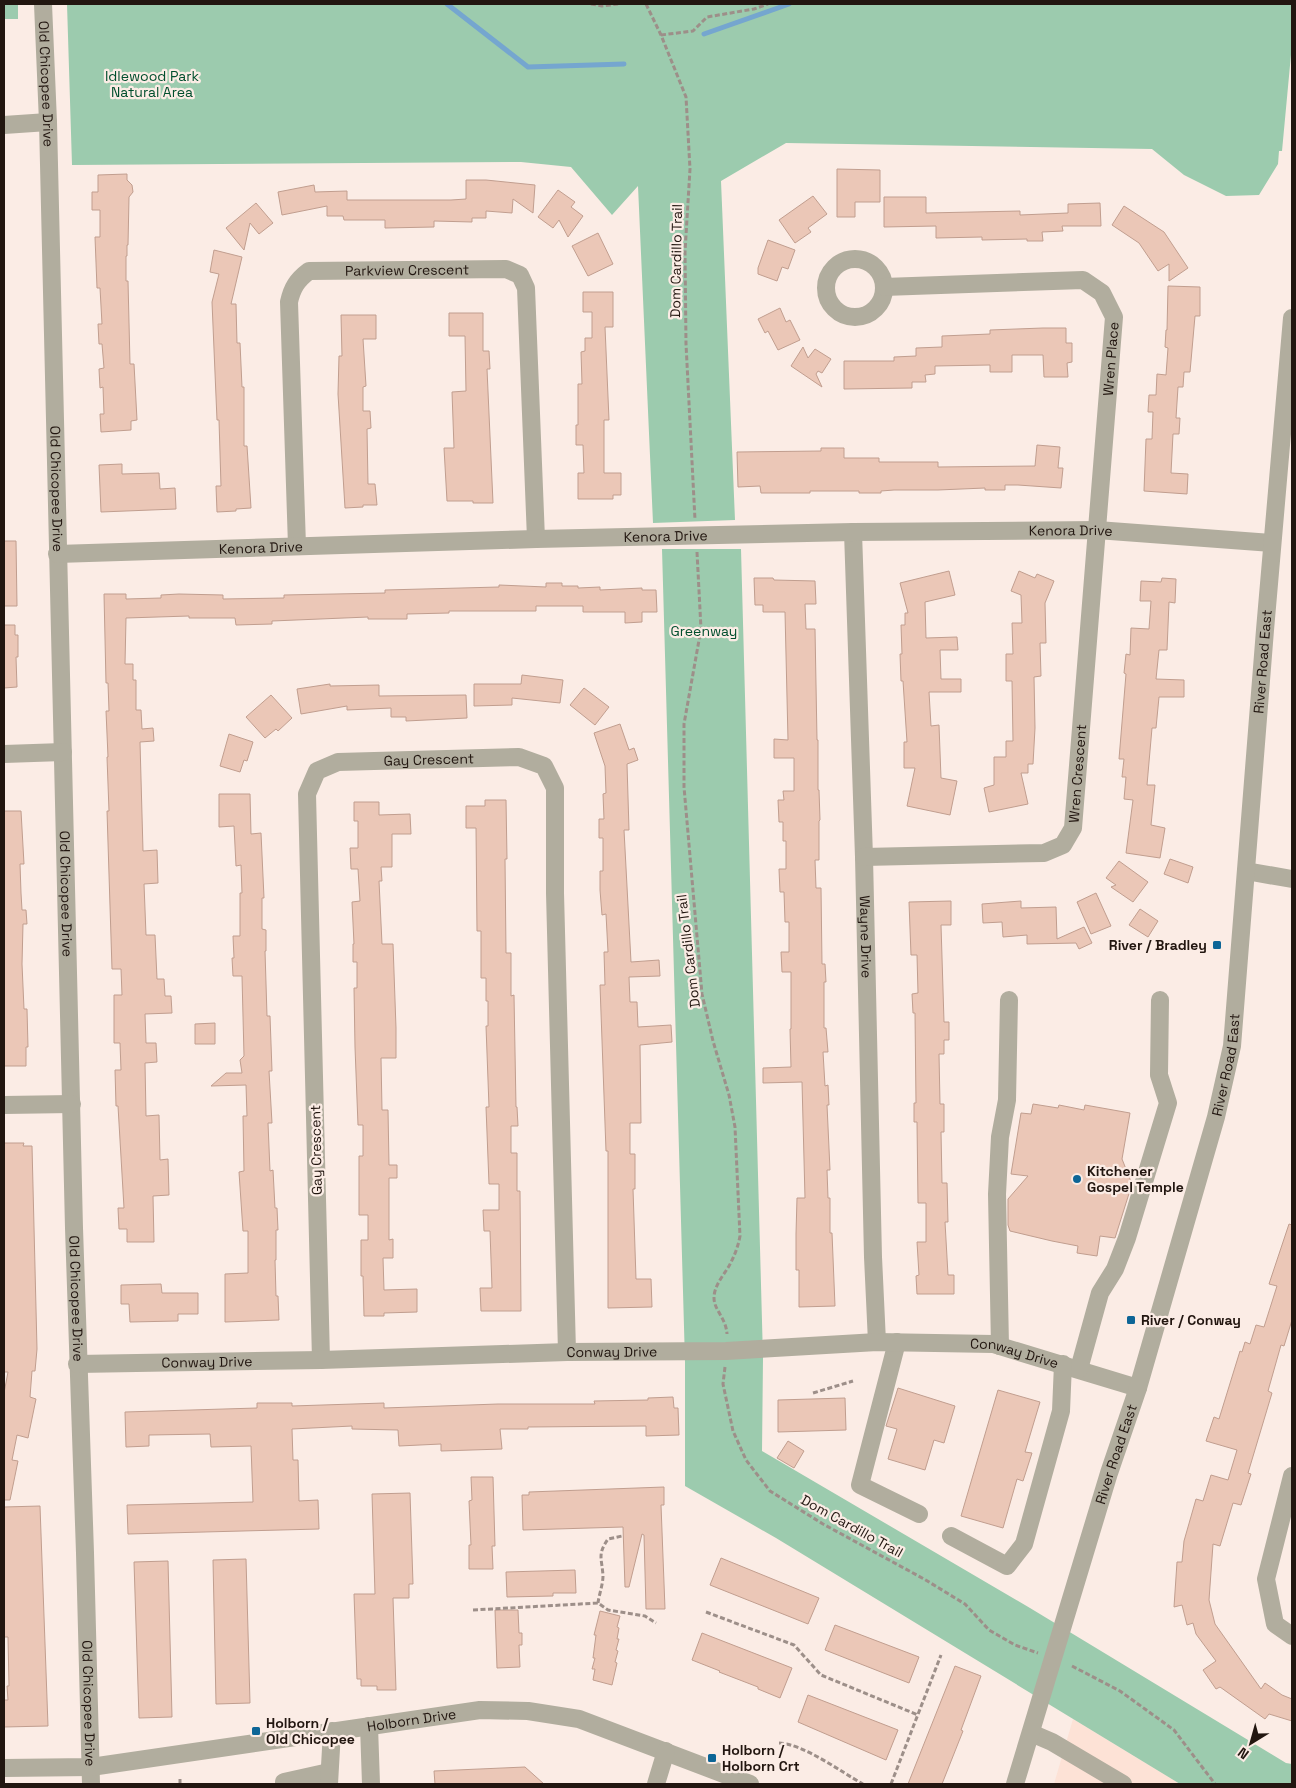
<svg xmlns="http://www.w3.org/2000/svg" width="1296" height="1788" font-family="'Space Grotesk',sans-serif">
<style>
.built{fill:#fde2d6}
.green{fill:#9ccbae}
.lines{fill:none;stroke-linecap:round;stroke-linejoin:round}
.stream{stroke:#75a6cf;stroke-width:5}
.building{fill:#ebc7b7;stroke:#c19e8f}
.path{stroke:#9d8f89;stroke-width:3;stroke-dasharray:5 2.5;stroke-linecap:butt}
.minor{stroke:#b1ad9e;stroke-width:18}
.poi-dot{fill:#0d6596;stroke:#fbece5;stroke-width:2}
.labels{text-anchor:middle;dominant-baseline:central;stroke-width:4.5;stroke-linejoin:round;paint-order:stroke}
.park-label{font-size:14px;fill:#004e2d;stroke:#fbece5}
.street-label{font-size:14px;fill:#221610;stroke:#fbece5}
.poi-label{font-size:14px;font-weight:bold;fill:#221610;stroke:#fbece5;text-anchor:start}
</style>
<rect width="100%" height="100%" fill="#fbece5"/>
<path class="built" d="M1073,1719L1180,1784H1054Z"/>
<path class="green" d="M4,4H18V19H4Z
M67,4H1292V44L1282,151H1279L1278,164L1259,195L1226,196L1184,175L1152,149L786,143L721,181L735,520L653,523L638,186L612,215L571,167L521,162L72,165Z
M662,549H741L763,1358L762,1451L1030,1608L1286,1763L1292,1764V1784H1180L776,1538L685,1486V1362Z"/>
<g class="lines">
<path class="stream" d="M447,4L528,67L624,64
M704,34L789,4"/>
</g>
<path class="building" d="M837,169L880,170V202H855V217H837Z
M127,174V180L132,185L133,192L129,197L128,245H127V256H126V281H128L130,364H134L137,420L131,421V430L101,432L100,414H104L103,387L100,388L99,369L104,368L102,344H99L98,324H102L100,288H97L95,237H100V210H92V192H98V175Z
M466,180H486L535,185L533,213L513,199L512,213L486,211V218H472V222L434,221V227L385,228V220H344L343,216H327V206L282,215L278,192L314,185L315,192L347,191V200H451L466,199Z
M558,190L575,202L571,207L583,216L568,237L559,220L553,228L538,217Z
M813,196L827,214L808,228L811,232L795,243L779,220Z
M884,197H926V213L1020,211V215L1068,213V204L1100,203L1101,226H1062L1063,231L1042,232L1043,241H1027V239L982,240V237L936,238V226L884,227Z
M256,203L273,223L259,234L250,223L244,250L226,228Z
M1124,206L1164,232L1188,268L1169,281V264L1158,271L1139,243L1112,225Z
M598,233L613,264L588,276L572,246Z
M768,240L795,250L788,269L782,267L777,281L758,274V268Z
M214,250L242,257L231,304H236L237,343H240L242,387H244V446H247L251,508L236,509V511L217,512L216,486H221L219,420H217L212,302L219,274L210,272Z
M1168,286L1200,287V316H1195L1190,372H1184L1183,387H1178L1176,418H1180L1179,434H1173L1171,473L1188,474L1187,494L1144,491L1146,439H1152L1153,412H1148L1149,395H1156L1157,374L1166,375L1168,348L1165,347L1166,330H1167Z
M583,292H613V327H605L609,420H604V473H621V495H613V499H578V473H584L583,445H576V425H578V384H582L581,352L585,351V338H592V312H583Z
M780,308L786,322L790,320L800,340L778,350L768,331L765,333L758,319Z
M449,313H483V351H489L490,369H487L493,503H473V501H447L444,448H454L452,392L466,391L465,336H449Z
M341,315H376V339H363L366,386L363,387V411H370L371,428L367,429L368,484H375L377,505H363V507L345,508L338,394L339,356H342Z
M1043,328H1066V343H1072V362L1067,363L1068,377H1044L1043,355H1012V372H990V365L935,366V374L925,375L926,382H912V388L844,389V361H894V357L916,356V348L942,347V336L990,334V330Z
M803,347L808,358L815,349L831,359L822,373L818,371L816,374L822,387L791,366Z
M1037,445L1060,447L1058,468H1063L1061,488L1018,485H1005V490H985V488L938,490H894L881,491V493H859V491H810V493H761L760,486L738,487L737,452L821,451V448H844V458H879V462H938V467L1035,466Z
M122,464V474L159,473L160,489L175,488L176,509L101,512L99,465Z
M4,541H16L17,606H4Z
M949,571L955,595L925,602L926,638L957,637L958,650H940L941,679H961V692H929L931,726L939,725L941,778L957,781L950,815L907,806L915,768H904V742H907L903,681H901L900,654H902L901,625H905V613H908L900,583Z
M1019,571L1035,578L1037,574L1054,581L1045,603L1046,643H1040L1041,676L1034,677L1035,728L1033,764H1028V773H1021L1028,804L989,812L984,788L994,785V757H1006V741H1013L1012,681H1006V654H1013L1012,623H1022L1021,595L1011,591Z
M754,578H773L774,580L815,581L816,604H805L806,629H815L817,740H818V790H819L820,820L819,821V860H815L816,888H821L822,964H825L826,982H824V1028H826L828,1052H823L825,1086L828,1085L829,1105H827L830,1170H827L828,1198H830V1233H832L835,1306L799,1307V1270H796V1234L797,1198H805L802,1082L763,1083V1068L791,1067L790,1029H791V972H782L781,952H789V922H785L784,892H780L779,869H786V841H783V822H779L778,800H784L783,791H794V758H774V739L788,740L785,612H763V605H755Z
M1162,578L1176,579L1175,603L1169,602L1167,650H1159L1156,679L1184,680V697H1159L1156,728H1152L1147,785H1155L1151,825L1165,828L1160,858L1126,853L1133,800L1124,799L1126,777H1122L1124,759H1119L1126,674L1124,673L1126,654L1130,655L1131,628L1149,629L1151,601H1140L1141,581L1161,582Z
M546,583H562V586H578V588L600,587V590L642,588V590H656L657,612H642V622L625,623V612H583V606H536V611H449V613L407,614V619H368V617L272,621V624L236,625L235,618H189V616L126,618L125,664H133V680H136V710H141L142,729L153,728L154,741L140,742L143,851L157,850L158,883L144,884L146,935H155L157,979H164L165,996H171L172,1013L145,1014L146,1043H156L157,1062L145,1063L146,1116L159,1115L160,1160L168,1159L169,1195L153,1196L154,1242H127V1229H119L118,1208H124L118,1106H116L115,1070H121L120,1043H114V995H122L121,969H112L107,811H109L107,757H108L106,711H109L108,683H106L104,594H126V599L161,598V595L179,594L223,595V599L284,598V595L385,593V590L499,587V585L546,587Z
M4,625H15V635H18V657H16L17,687L4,688Z
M522,675L563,680L560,703L512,698V705L474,706V684H521Z
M330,684V686L379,685V696L466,695L467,718L406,721V717H391V708L347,710V706L301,714L297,689Z
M584,688L609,707L595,725L570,705Z
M271,695L292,718L278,731L276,729L265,738L246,717Z
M620,724L629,750L634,748L638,760L627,764L629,830H624L631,962L659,960L660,976L629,977L630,1002H637L638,1027L671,1025L672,1042L640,1045L641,1123H630V1154H635V1189H633L636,1279H651L652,1307L608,1308V1151H606L600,985H605L604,952H608L606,914L602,915L600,890V871H603V838H599V819H604L603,794L606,793L605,766L594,733Z
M229,734L253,742L247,761L244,760L240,772L220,766Z
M219,794H250L251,834L261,833L264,898H262V929L266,930V951H265L267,1016H270L272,1071H269L272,1123H268L270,1171L273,1170L275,1208H277L278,1230H276V1260H275L276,1296H278L279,1320L225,1322V1274L248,1273V1231H243L239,1172L244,1171L243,1116H247L246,1085L211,1086L226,1073H242L240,1060L244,1056L242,976H233L232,958H234L233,936H240V893H242L241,865L236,866L234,826L219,827Z
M485,800H506L507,859H505L506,953H511V996L514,995L516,1107H517L518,1126H511V1153H517V1191H520L521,1311H481L480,1288H492L490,1231H484L483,1210H499V1184H489L486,1107H489L486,1026H488V1001H486V978H481V931H477L476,828H466V806H485Z
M354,802H379V815L410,814L411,834H392V867H381L382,881H379L382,944H393L396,1028V1058H381L382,1110H388L389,1165H397V1178H389V1240L393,1239V1258H383L384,1290L417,1289V1312L384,1313V1316H364L363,1276H361V1240H368V1215H359V1156H363V1125H358L355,1047L354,988H357V962H353V944H354L352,902L360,901L358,869H351L350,848H358V821H354Z
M4,811H21L24,864H20L21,893L22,910H26L27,924H23L22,964L24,1009H27L28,1047H26V1066H4Z
M1170,859L1193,867L1188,883L1164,874Z
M1119,861L1148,882L1133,902L1111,887L1116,885L1106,878Z
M1096,893L1111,926L1091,934L1077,902Z
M951,901V925H941L944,1022H949V1040H944V1054H939L940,1104H944V1132H941L942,1183H947L948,1222H945L948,1275H954V1294H917L916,1276L919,1275L917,1242H926V1203H918L917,1122H914V1103H916L915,1013H913L912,994L918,993L917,955H911L909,902Z
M1021,901V908L1056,907L1057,939L1084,927L1092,943L1079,949L1076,943L1027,944V935L1003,937L1002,922L983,923L982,904Z
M1140,909L1158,921L1148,937L1129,925Z
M215,1023V1044H195V1024Z
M1033,1104L1058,1108L1059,1105L1084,1110L1085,1105L1130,1113L1122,1159L1132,1184L1115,1238L1100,1236L1097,1256L1077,1253L1078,1246L1052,1241L1010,1231L1008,1225V1199L1028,1176L1011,1174L1021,1113L1031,1114Z
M4,1143H24L23,1146H32L37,1349L35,1371H32L30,1397L36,1399L28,1438L17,1435L12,1460L18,1461L10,1500H4V1393L8,1372H4Z
M1289,1224L1292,1225V1320L1284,1346L1281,1345L1268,1391L1272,1393L1248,1473L1251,1474L1241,1505L1233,1503L1220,1546L1213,1544L1209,1600L1215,1624L1261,1689L1265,1683L1282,1695L1292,1699V1721L1269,1714L1265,1719L1220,1687L1216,1689L1203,1670L1216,1661L1196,1634L1193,1623L1187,1625L1182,1605L1174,1607L1177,1562H1182L1184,1541L1196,1499L1203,1501L1211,1475L1228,1480L1237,1450L1206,1441L1214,1417L1219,1419L1240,1351L1242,1352L1245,1342L1250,1344L1256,1325L1264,1327L1277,1286L1269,1284Z
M161,1284L162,1293H198V1314H178V1321L130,1322L129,1304H121V1285Z
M898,1388L955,1406L944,1443L934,1440L925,1470L888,1459L897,1429L886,1426Z
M998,1390L1040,1402L1025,1452L1032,1453L1023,1481L1017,1479L1003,1528L961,1516Z
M673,1397L674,1408H678L679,1435L646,1436V1426L528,1427V1429H500L502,1449L441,1451V1444L399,1446L398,1430L352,1429V1426L292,1429L293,1460H298L299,1501L318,1500L319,1529L128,1534L127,1505L253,1502L251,1446L211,1447L210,1434L149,1435V1446L126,1447L125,1412L257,1408V1403H292V1406L384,1403V1408L498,1404H595L594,1401L648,1400V1398Z
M845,1398L846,1430L778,1432V1400Z
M788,1441L804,1451L794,1468L777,1458Z
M471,1477H493L495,1546H492L493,1569H469V1545H471L469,1501L472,1500Z
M664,1487V1505H661L665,1609H646L644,1535L642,1534L629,1587H625L623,1527L523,1530L522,1495H529V1492Z
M410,1493L413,1584H409V1598H393L396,1690H377V1686H361V1679H357L354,1594H375L372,1494Z
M40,1506L48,1726L4,1727V1700H8L7,1686H9L8,1637H4V1507Z
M721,1558L819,1598L808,1624L710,1585Z
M246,1559L250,1703L216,1704L213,1560Z
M168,1561L172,1717L139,1718L134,1562Z
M575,1570L576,1593H553V1596L507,1597L506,1572Z
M495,1610H518L519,1633H522V1645H519L520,1667L497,1668Z
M600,1611L620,1616L617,1627L619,1628L617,1639H619L616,1650L618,1651L615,1662L617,1663L612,1685L593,1680L595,1669H592L595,1658H593L596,1635H594Z
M835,1625L919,1657L909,1683L825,1650Z
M702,1633L792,1668L780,1698L758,1689V1687L719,1672L720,1671L692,1660Z
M955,1666L981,1676L961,1730L963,1731L942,1784H908Z
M808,1695L898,1730L886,1760L798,1722Z
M525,1767L544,1784H435L434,1771Z"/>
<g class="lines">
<path class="path" d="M591,4L602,6L618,4
M646,4L661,35L686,97L690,169L685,252L686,344L695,520
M661,35L693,31L707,17L754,9L768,4
M697,552L701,629L684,724V787L702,994L713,1041L729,1095L735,1127L740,1236C738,1247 734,1257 729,1266C723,1276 714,1286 714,1298C714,1310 726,1318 727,1334
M725,1367L723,1384L733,1431L746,1460L770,1491L823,1524L924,1579L965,1604L989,1630L1015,1645L1038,1653
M813,1393L853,1381
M598,1603C599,1595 603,1584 603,1576C602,1558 597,1555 608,1539L622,1536
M473,1610L598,1603L608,1610L645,1616L656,1623
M706,1612L794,1645L821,1675L918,1715
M1072,1666L1120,1691L1174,1730L1215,1784
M779,1743C804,1744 841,1772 863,1784
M180,1779V1784
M891,1784L941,1655"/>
<g class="minor">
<path id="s1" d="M43,4L48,122L74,1228L85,1553L91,1784"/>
<path d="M4,125L48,122"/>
<circle cx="855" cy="288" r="29"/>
<path id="s2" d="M853,532L864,857L873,1257L877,1342"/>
<path id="s3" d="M297,546L289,302C292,288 297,280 309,271L506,269L520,275L526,288L536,539"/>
<path id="s4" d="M57,554L536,539L853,532L1097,530L1272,543"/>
<path d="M4,754L63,752"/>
<path id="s5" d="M864,857L1044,853L1063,845L1073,828L1114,317L1102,293L1083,280L884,287"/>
<path d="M1246,871L1292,879"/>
<path d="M4,1105L72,1104"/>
<path d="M897,1342L860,1485L919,1514"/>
<path d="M1000,1346L997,1194L1000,1137L1007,1100L1009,1000"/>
<path id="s6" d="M321,1360L307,794L317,771L338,762L519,757L544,766L555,788V893L567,1352"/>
<path id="s7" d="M77,1364L321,1360L567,1352L726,1351L877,1342L993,1344L1138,1388"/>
<path d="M1079,1369L1100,1293L1115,1269L1127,1238L1168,1103L1159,1075L1160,1000"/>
<path d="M1292,1476L1266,1579L1275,1624L1292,1636"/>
<path d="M951,1536L1007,1566L1024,1544L1061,1411L1063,1364"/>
<path d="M369,1726L371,1784"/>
<path d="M1031,1733L1052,1742L1123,1784"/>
<path id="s8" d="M4,1768L91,1767L480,1710L528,1711L579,1719L750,1784"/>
<path d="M284,1784V1782L329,1772"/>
<path d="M329,1784L332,1731"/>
<path d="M656,1784L666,1751"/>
<path id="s9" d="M1015,1784L1109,1473L1138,1388L1216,1117L1232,1046L1265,630L1292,318"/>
</g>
</g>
<g class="poi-dot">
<rect x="1212" y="940" width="10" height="10" rx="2.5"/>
<circle cx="1077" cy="1179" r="5"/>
<rect x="1126" y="1315" width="10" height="10" rx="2.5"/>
<rect x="251" y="1726" width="10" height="10" rx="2.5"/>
<rect x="707" y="1753" width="10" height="10" rx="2.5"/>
</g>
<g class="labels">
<g class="park-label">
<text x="152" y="76">Idlewood Park<tspan x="152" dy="16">Natural Area</tspan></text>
<text x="704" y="631">Greenway</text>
</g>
<g class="street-label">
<text stroke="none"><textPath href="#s1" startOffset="80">Old Chicopee Drive</textPath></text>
<text transform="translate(676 261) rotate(-89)">Dom Cardillo Trail</text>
<text stroke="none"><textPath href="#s3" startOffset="380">Parkview Crescent</textPath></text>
<text stroke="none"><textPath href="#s5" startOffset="691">Wren Place</textPath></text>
<text stroke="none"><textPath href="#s1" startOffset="485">Old Chicopee Drive</textPath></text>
<text stroke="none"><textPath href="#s4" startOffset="1014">Kenora Drive</textPath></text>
<text stroke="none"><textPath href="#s4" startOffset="609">Kenora Drive</textPath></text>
<text stroke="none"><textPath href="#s4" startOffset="204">Kenora Drive</textPath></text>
<text stroke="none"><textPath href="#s9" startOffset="1155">River Road East</textPath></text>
<text stroke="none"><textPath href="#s6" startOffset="705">Gay Crescent</textPath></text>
<text stroke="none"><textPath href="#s5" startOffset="275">Wren Crescent</textPath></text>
<text stroke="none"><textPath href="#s1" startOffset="890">Old Chicopee Drive</textPath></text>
<text stroke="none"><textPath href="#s2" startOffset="405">Wayne Drive</textPath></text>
<text transform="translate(688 951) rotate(-97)">Dom Cardillo Trail</text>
<text stroke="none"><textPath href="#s9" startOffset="750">River Road East</textPath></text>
<text transform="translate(316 1150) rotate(-91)">Gay Crescent</text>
<text stroke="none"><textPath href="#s1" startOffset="1295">Old Chicopee Drive</textPath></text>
<text stroke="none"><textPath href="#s7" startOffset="535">Conway Drive</textPath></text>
<text stroke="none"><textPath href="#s7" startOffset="939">Conway Drive</textPath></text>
<text stroke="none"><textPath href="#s7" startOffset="130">Conway Drive</textPath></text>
<text stroke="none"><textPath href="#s9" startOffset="345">River Road East</textPath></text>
<text transform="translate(852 1526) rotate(29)">Dom Cardillo Trail</text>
<text stroke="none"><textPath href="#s1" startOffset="1700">Old Chicopee Drive</textPath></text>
<text stroke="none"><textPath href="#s8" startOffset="411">Holborn Drive</textPath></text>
</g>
<g class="poi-label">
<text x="1207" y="945" text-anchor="end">River / Bradley</text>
<text x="1087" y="1171">Kitchener<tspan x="1087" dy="16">Gospel Temple</tspan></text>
<text x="1141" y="1320">River / Conway</text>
<text x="266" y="1723">Holborn /<tspan x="266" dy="16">Old Chicopee</tspan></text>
<text x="722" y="1750">Holborn /<tspan x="722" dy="16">Holborn Crt</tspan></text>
</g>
</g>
<rect width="1296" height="1788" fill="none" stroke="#221610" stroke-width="10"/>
<g transform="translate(1251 1743) rotate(217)" stroke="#fbece5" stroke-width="4" paint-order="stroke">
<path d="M0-4L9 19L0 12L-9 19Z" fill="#221610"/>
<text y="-8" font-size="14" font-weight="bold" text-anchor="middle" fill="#221610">N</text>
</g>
</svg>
